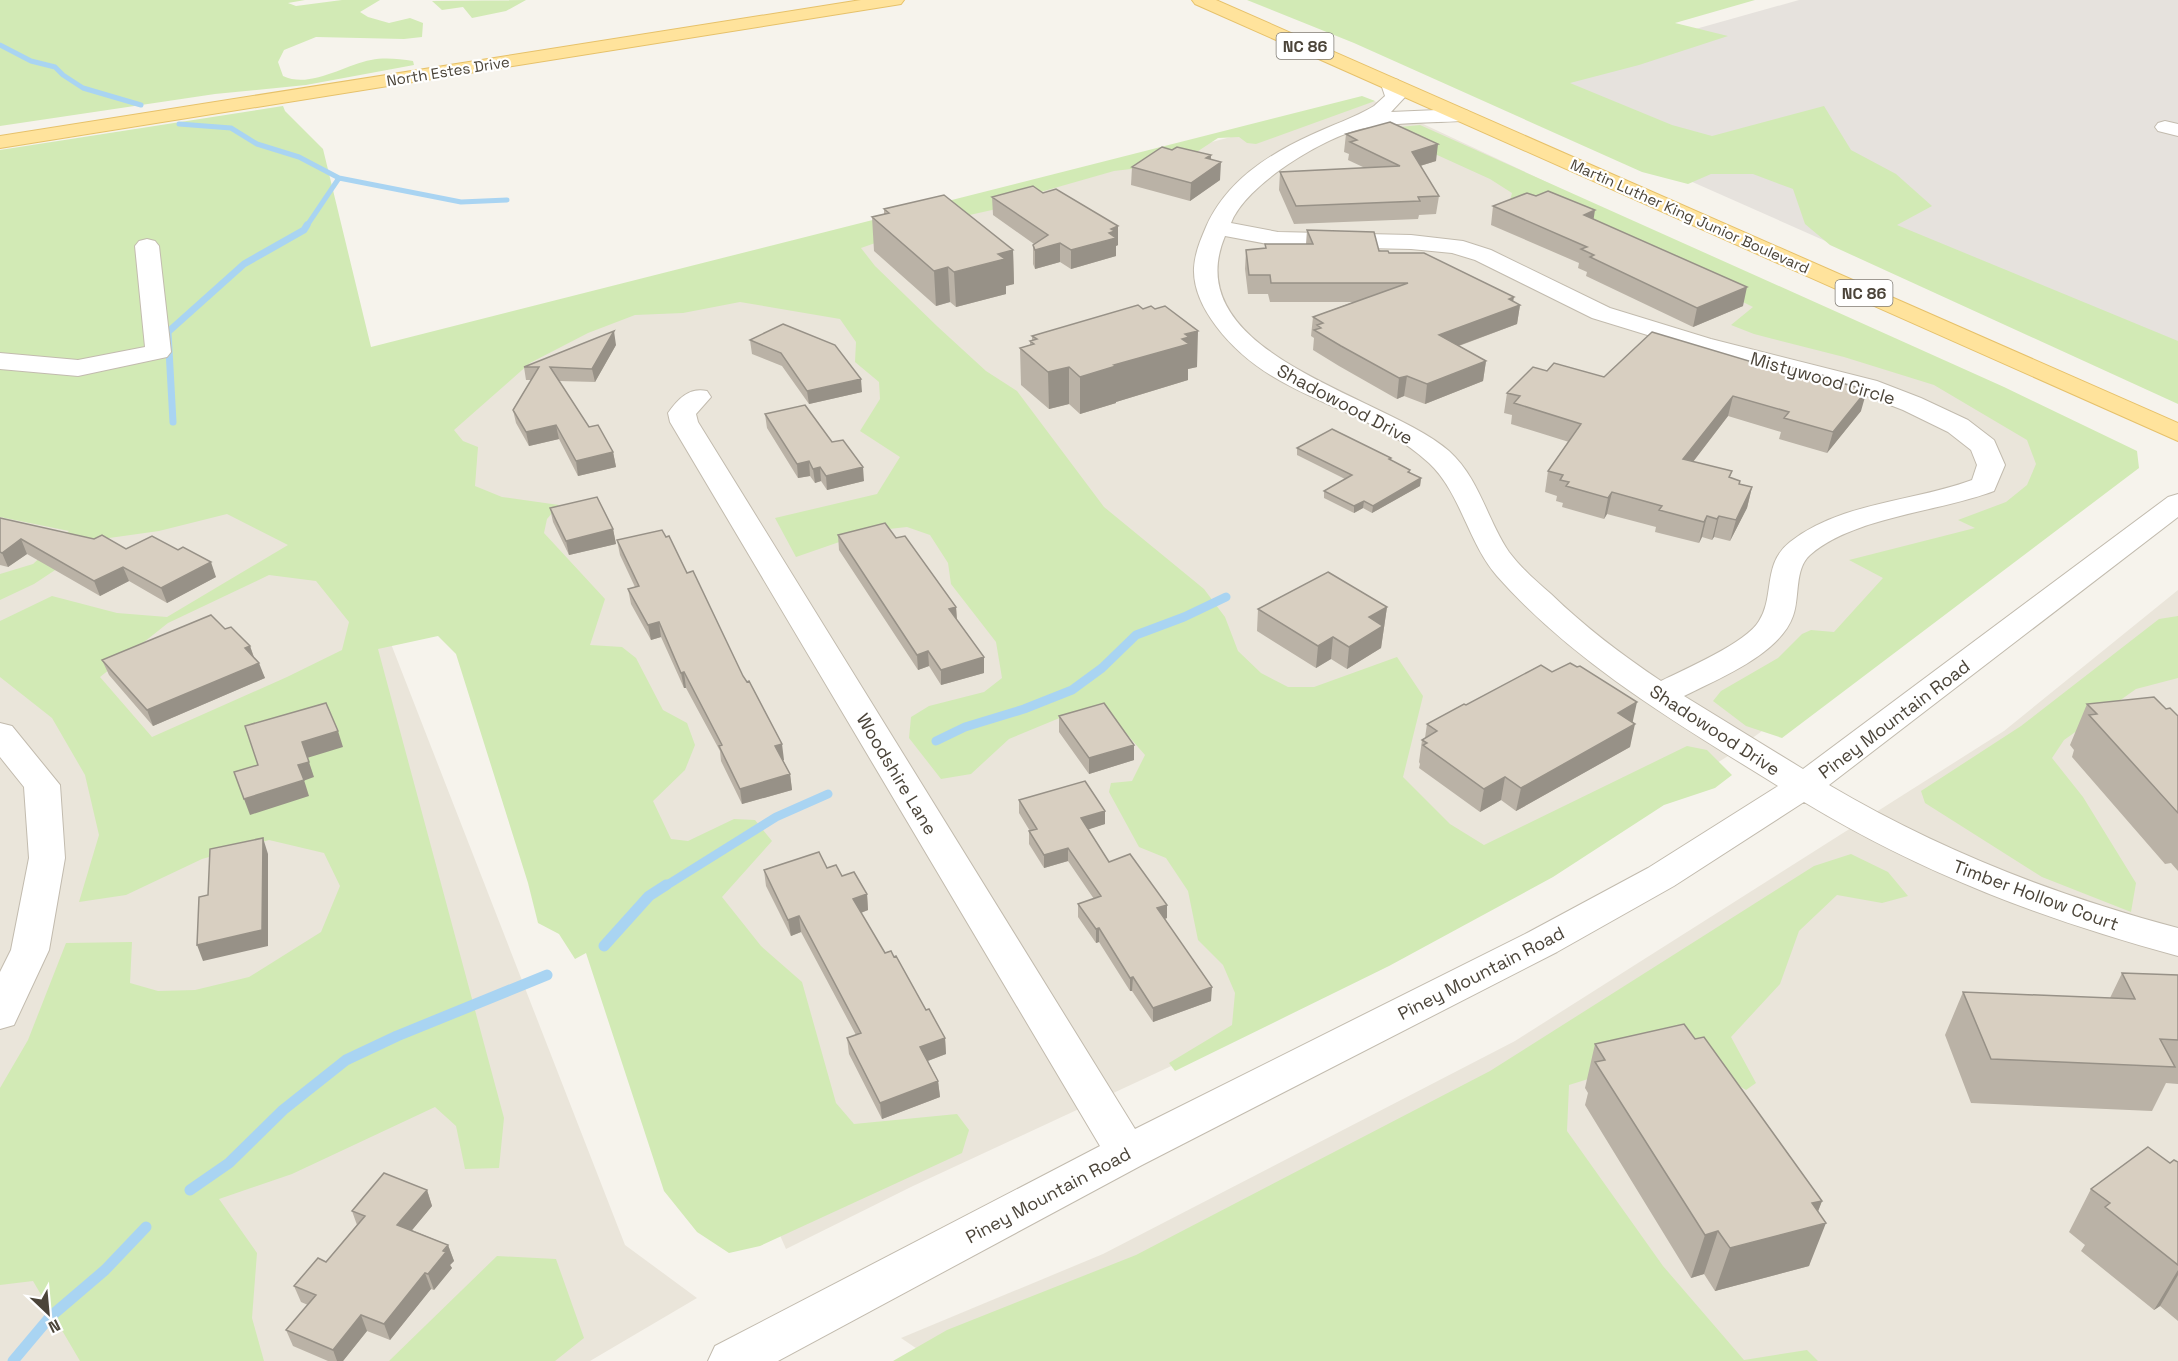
<svg xmlns="http://www.w3.org/2000/svg" width="2178" height="1361" font-family="'Space Grotesk',sans-serif">
<style>
.residential{fill:#eae5da}
.industrial{fill:#e6e2dd}
.green{fill:#d2eab5;fill-rule:evenodd}
.lines{fill:none;stroke-linecap:round;stroke-linejoin:round}
.stream-far3{stroke:#a9d4f2;stroke-width:5}
.stream-far2{stroke:#a9d4f2;stroke-width:7}
.stream-far1{stroke:#a9d4f2;stroke-width:9}
.stream{stroke:#a9d4f2;stroke-width:11}
.minor-casing{stroke:#c2bbae;stroke-width:2}
.major-casing{stroke:#e6c16a;stroke-width:2}
.minor{fill:#fff;fill-rule:evenodd}
.major{fill:#ffe39c;fill-rule:evenodd}
.wall{fill:#bab2a6}
.shaded-wall{fill:#979187}
.building{fill:#d8cfc1;stroke:#979187;stroke-width:1.5}
.labels{text-anchor:middle;dominant-baseline:central;stroke-width:4.5;stroke-linejoin:round;paint-order:stroke}
.far-street-label{font-size:15px;fill:#4b4439;stroke:#fff}
.shield{fill:#fff;stroke:#817c74;stroke-width:1.5}
.shield-label{font-size:16px;font-weight:bold;fill:#4b4439}
.street-label{font-size:18px;fill:#4b4439;stroke:#fff}
</style>
<rect width="100%" height="100%" fill="#f6f3ec"/>
<path class="residential" d="M1372,100L2134,458L1728,756L1457,928L1195,1055L913,1186L786,1249L395,363L811,247Z
M0,448L335,500L625,1245L697,1298L590,1361H0Z
M2178,590V1361H935L901,1338L1103,1254L1515,1041L2004,731Z"/>
<path class="industrial" d="M1799,0H2178V397L1482,89Z"/>
<path class="green" d="M0,0H305L288,3L296,6L342,0H380L360,12L368,17L389,23L410,18L423,23L422,37L404,39L316,37L284,50L278,62L283,76C310,89 344,65 371,60C385,57 399,59 413,61L414,65L306,85L215,94L0,126Z
M526,0L506,11L472,18L463,7L442,10L432,1Z
M1247,0H1755L1675,23L1728,36L1639,65L1570,83L1672,125L1712,136L1824,106L1851,150L1896,174L1932,206L1897,225L2178,341V404L1830,245L1805,224L1793,189L1753,174H1711L1688,184L1642,172L1354,43Z
M1362,96L1375,101L1256,144L1247,143L1239,137L1218,138L1189,157L1156,166L1114,171L1044,191L1001,208L929,224L861,248L875,266L938,327L986,371L1017,391L1104,507L1204,589L1225,617L1238,651L1261,673L1288,687H1314L1397,657L1423,696L1403,777L1450,824L1484,845L1687,746L1707,750L1732,775L1715,788L1664,805L1553,877L1389,966L1175,1071L1169,1063L1232,1025L1235,993L1223,965L1198,940L1188,891L1166,858L1139,847L1109,792L1111,783L1132,781L1145,755L1104,708L1079,710L1009,739L971,774L941,779L909,738L911,717L929,706L984,692L1002,678L996,642L951,584L948,563L930,535L907,527L871,531L796,557L775,518L877,494L900,457L860,431L880,399L879,382L855,362L856,342L840,319L740,302L683,313L635,315L588,333L530,363L454,430L463,441L478,447L475,486L502,497L559,505L547,519L544,533L605,599L590,645L622,647L636,658L663,710L687,723L695,745L685,770L653,801L671,839L688,841L734,819L755,820L772,841L722,897L761,946L802,982L836,1103L854,1124L957,1114L969,1130L962,1153L760,1246L729,1253L697,1232L664,1191L586,953L575,959L559,934L538,923L528,883L456,654L438,636L378,649L504,1118L499,1168L465,1169L456,1126L435,1107L292,1174L219,1199L257,1253L252,1318L264,1361H80L33,1281L0,1285V1088L28,1040L66,943L132,942L130,983L158,991L195,990L249,977L321,932L340,886L324,853L269,840L202,859L126,895L79,902L99,835L85,775L52,718L0,677V621L52,596L117,613L167,617L288,545L227,514L159,531L102,539L34,584L0,600V574L33,564L69,531L0,517V150L283,106L285,111L323,149L371,347ZM269,575L316,581L349,622L342,650L287,677L152,737L100,677L168,623Z
M1420,125L2004,387L2137,451L2139,468L1782,738L1746,726L1713,701L1721,691L1778,658L1802,634L1811,630L1834,632L1883,578L1849,560L1975,528L1958,520L2006,502L2027,485L2036,464L2027,440L1934,385L1844,357L1754,334L1731,325L1753,307L1629,245L1510,201L1512,193L1490,179L1380,129Z
M2178,616V678L2136,689L2064,740L2052,758L2083,797L2136,883L2131,912L2042,877L1925,803L1921,791L2021,726L2159,619Z
M1851,854L1888,872L1908,896L1882,903L1837,895L1799,931L1780,984L1731,1037L1756,1083L1746,1090L1707,1066L1662,1056L1569,1085L1567,1131L1663,1266L1744,1360L1807,1350L1818,1361H893L947,1330L1136,1255L1490,1071L1814,866Z
M497,1256L556,1259L584,1338L555,1361H389Z"/>
<g class="lines">
<path class="stream-far3" d="M0,45L31,61L55,67L63,75L83,88L141,105
M179,124L231,128L257,144L299,157L339,178L461,202L507,200
M306,227L339,178"/>
<path class="stream-far2" d="M173,422L168,332L244,264L304,230L307,225"/>
<path class="stream-far1" d="M936,741L965,727L1024,709L1072,690L1102,668L1136,635L1184,617L1226,597
M664,887L776,817L828,794"/>
<path class="stream" d="M604,946L649,896L666,885
M190,1190L229,1163L283,1110L346,1060L397,1036L547,975
M13,1361L50,1317L105,1270L146,1227"/>
<g class="minor-casing">
<path id="minor" d="M1391,78L1398,80L1405,97L1391,112L1461,109L1468,111L1471,115L1468,119L1461,121C1429,123 1397,122 1365,128C1325,136 1245,185 1231,223L1278,232L1411,235L1463,241L1491,250L1610,308L1711,339L1877,381L1921,398L1968,420L1994,440L2005,465L1994,491C1939,512 1853,517 1810,555C1794,569 1800,598 1793,616C1780,654 1718,679 1684,696L1803,769L2168,497L2178,494V517L1829,785C1939,850 2054,895 2178,928V956C2043,919 1925,875 1804,802L1674,886L1557,952L1142,1165L778,1361H708L715,1346L1100,1146L670,422L668,413C678,399 689,387 707,391L711,397L696,414L698,422L1135,1129L1529,932L1648,868L1778,786C1680,725 1575,664 1497,576C1468,543 1461,493 1429,463C1364,403 1273,402 1216,326C1204,310 1193,289 1194,268C1195,253 1200,241 1206,227C1226,182 1267,155 1311,135C1332,125 1354,118 1374,106L1385,96L1381,84L1384,80ZM1225,236L1278,246L1411,249L1452,253L1475,260L1592,318L1693,349L1859,393L1903,410L1948,432L1971,450L1977,465L1972,480C1913,502 1841,502 1790,542C1762,564 1775,596 1759,621C1746,643 1685,669 1661,681C1622,655 1585,627 1551,594C1536,581 1521,568 1509,552C1487,520 1480,479 1449,451C1387,396 1175,355 1225,236Z
M2165,121L2178,124V136L2158,131L2155,127L2158,123Z
M147,239L155,241L159,246L171,352L167,357L78,376L0,369V353L78,360L145,347L135,246L139,241Z
M0,723L12,726L60,785L65,858L49,950L14,1025L0,1029V972L11,950L29,858L24,787L0,757Z"/>
</g>
<g class="major-casing">
<path id="major" d="M861,0H904L901,4L895,5L0,148V136Z
M1192,0H1216L2178,423V441L1195,4Z"/>
</g>
<use href="#minor" class="minor"/>
<use href="#major" class="major"/>
</g>
<path class="wall" d="M1346,134L1436,161L1420,166L1439,196L1436,214L1419,215L1418,219L1294,224L1279,190L1280,172L1365,168L1348,160L1349,154L1344,152Z
M1172,150L1211,155V159L1220,180L1190,201L1131,185L1132,167Z
M1043,193L1118,226V245L1116,246V256L1071,269L1060,262L1035,269L1033,264V245L1034,244L993,215L992,197Z
M1493,206L1594,219L1743,306L1693,327L1586,276L1587,272L1578,268L1579,263L1491,225Z
M884,209L1013,250L1014,284L1006,286V294L956,307L950,302L936,306L874,251L872,217L884,214Z
M1307,230L1389,253L1513,301L1520,305L1517,324L1459,346L1486,361L1483,381L1425,404L1404,396L1397,399L1339,366L1313,350L1314,338L1311,336L1313,317L1353,302H1270L1268,294H1248L1245,269L1246,250L1265,248V244H1306Z
M1143,309L1197,367L1188,369V380L1116,402V403L1080,414L1069,404L1049,409L1021,385L1020,348L1030,345V341H1032V336Z
M783,324L862,392L809,404L782,366L752,354L750,340Z
M616,345L595,382L559,381L589,427L613,452L616,467L578,476L559,439L529,446L516,423L513,410L531,380H526L524,367Z
M1762,365L1829,377L1828,380L1861,411L1827,453L1779,439L1781,432L1728,416L1693,462L1732,471L1730,478L1740,484L1752,487L1747,508L1730,541L1714,537L1712,540L1702,537L1699,543L1655,532L1656,527L1607,514L1604,519L1562,507L1563,503L1556,501L1557,496L1545,492L1548,471L1569,442L1511,424L1512,415L1504,413L1507,393L1547,371L1604,377Z
M765,414L832,442L864,481L827,490L821,481L815,483L810,476L798,478L767,428Z
M1297,448L1391,460L1410,470V473L1421,478L1420,486L1372,513L1363,508L1354,513L1324,498V491L1345,479L1297,455Z
M550,508L613,529L616,544L569,555L553,522Z
M0,518L126,549L216,577L167,603L129,581L100,596L27,554L8,567L0,565Z
M838,535L896,538L956,607L957,620L984,657V673L941,685L929,666L918,670L839,550Z
M617,540L784,760H783L790,774L792,790L742,804L721,761L720,751L686,688H684L661,637L651,640L631,604L628,589L635,587L620,555Z
M1387,607L1381,648L1347,669L1331,659L1316,668L1257,631L1258,609Z
M225,629L250,646L254,657L265,678L153,726L109,675L102,660Z
M2087,704L2166,709L2178,716V871L2171,863L2165,864L2072,757L2074,750L2070,745Z
M1466,705L1632,723L1630,747L1516,811L1501,800L1480,812L1419,768L1420,764L1419,762L1422,740L1425,738L1427,724Z
M1059,716L1134,745V760L1089,774L1059,732Z
M1019,800L1105,824L1088,829L1109,862L1167,918L1164,919L1211,1001L1153,1022L1132,991H1130L1099,942L1096,943L1078,917V904L1094,899L1068,861L1044,868L1029,844V831H1030L1019,813Z
M827,868L842,876L867,894L868,910L861,913L885,953L945,1038L946,1054L928,1061L938,1081L940,1097L882,1119L849,1054L847,1038L856,1035L801,932L791,936L766,886L764,870Z
M2122,973L2178,975V1084L2166,1083L2152,1111L1971,1103L1945,1035L1963,992L2110,998Z
M1695,1039L1822,1201L1818,1211L1809,1266L1715,1291L1704,1274L1691,1278L1585,1105L1588,1093L1585,1088L1595,1044Z
M2178,1162V1321L2160,1306L2154,1310L2081,1251L2085,1245L2069,1232L2091,1189L2170,1163Z
M427,1190L432,1206L412,1230L448,1245L454,1261L450,1265L452,1268L434,1290L431,1289L390,1340L367,1331L343,1361H328L293,1346L286,1330L308,1305L301,1302L294,1286L326,1262L357,1225L352,1211Z"/>
<path class="shaded-wall" d="M1438,144L1436,161L1410,169L1412,152Z
M1211,155L1210,169L1221,162L1220,180L1190,201L1191,183L1206,158Z
M1595,210L1592,229L1584,215Z
M1118,226V245L1116,246V256L1071,269V250L1109,233L1111,229Z
M1060,243V262L1035,269V250Z
M1013,250L1014,284L1006,286V294L956,307L954,272L998,254Z
M948,267L950,302L936,306L934,271Z
M1747,287L1743,306L1693,327L1697,308Z
M1514,297L1512,307L1520,305L1517,324L1436,354L1439,335Z
M614,331L616,345L595,382L592,369Z
M1198,331L1197,367L1188,369V380L1116,402V403L1080,414V377L1114,365L1182,339L1185,334Z
M1486,361L1483,381L1425,404L1427,384Z
M1069,367V404L1049,409L1048,372Z
M1407,376L1404,396L1397,399L1399,378Z
M861,379L862,392L809,404L807,391Z
M1867,390L1861,411L1827,453L1833,432Z
M1733,396L1728,416L1679,480L1683,459Z
M556,425L559,439L529,446L526,432Z
M613,452L616,467L578,476L576,461Z
M809,461L810,476L798,478L797,464Z
M820,467L821,481L815,483L813,469Z
M863,467L864,481L827,490L826,476Z
M1421,478L1420,486L1372,513L1373,506Z
M1752,487L1747,508L1730,541L1736,520Z
M1612,492L1607,514L1604,519L1608,498Z
M1364,501L1363,508L1354,513V506Z
M1707,516L1702,537L1699,543L1704,522Z
M1719,516L1714,537L1712,540L1717,519Z
M613,529L616,544L569,555L566,541Z
M21,539L27,554L8,567L2,553Z
M211,562L216,577L167,603L161,588Z
M123,567L129,581L100,596L94,581Z
M956,607L957,622L949,609Z
M1387,607L1381,648L1347,669L1349,647L1369,617Z
M659,622L661,637L651,640L648,625Z
M1333,637L1331,659L1316,668L1318,646Z
M250,646L255,661L245,648Z
M928,651L929,666L918,670L917,655Z
M984,657V673L941,685V670Z
M259,663L265,678L153,726L147,710Z
M684,672L686,688H684L681,673Z
M1637,702L1632,725L1618,713Z
M1635,724L1630,747L1516,811L1521,788Z
M338,731L343,747L307,758L302,742Z
M782,744L784,760L777,762L775,746Z
M1134,745V760L1089,774V758Z
M309,762L314,777L303,781L298,765Z
M790,774L792,790L742,804L740,789Z
M1505,777L1501,800L1480,812L1484,789Z
M304,780L309,796L250,815L244,799Z
M1105,811V824L1081,832V818Z
M263,838L268,854V946L203,961L197,945Z
M1068,848V861L1044,868V855Z
M867,894L868,910L855,915L853,899Z
M1167,905V918L1157,922V908Z
M799,916L801,932L791,936L788,920Z
M1099,928V942L1096,943V929Z
M1133,977L1132,991H1130V978Z
M1212,987L1211,1001L1153,1022V1008Z
M945,1038L946,1054L922,1063L920,1047Z
M938,1081L940,1097L882,1119L880,1103Z
M427,1190L432,1206L403,1241L397,1225Z
M1822,1201L1812,1227L1826,1223L1809,1266L1715,1291L1730,1248L1812,1203Z
M1718,1231L1704,1274L1691,1278L1705,1235Z
M448,1245L454,1261L450,1265L452,1268L434,1290L428,1274Z
M2178,1270V1275L2160,1306L2154,1310Z
M425,1273L431,1289L390,1340L384,1324Z
M361,1315L367,1331L343,1361H337L333,1350Z"/>
<path class="building" d="M1390,122L1438,144L1412,152L1439,196L1418,197L1420,201L1296,206L1280,172L1400,166L1350,142L1357,140L1346,134Z
M1162,147L1172,150L1177,147L1211,155L1206,158L1221,162L1191,183L1132,167Z
M1033,186L1043,193L1056,189L1118,226L1111,229L1115,231L1109,233L1116,238L1071,250L1060,243L1035,250L1033,245L1048,235L992,197Z
M1548,191L1595,210L1584,215L1747,287L1697,308L1590,257L1594,255L1581,249L1587,247L1493,206L1527,193L1536,196Z
M944,195L1013,250L998,254L1005,259L954,272L948,267L934,271L872,217L889,213L884,209Z
M1307,230L1374,232L1379,251H1388L1389,253H1424L1514,297L1509,299L1520,305L1439,335L1486,361L1427,384L1407,376L1399,378L1341,346L1314,330L1321,328L1317,325L1323,323L1313,317L1408,283H1271L1270,275H1249L1246,250L1266,248L1265,244H1313Z
M1138,305L1143,309L1151,306L1155,309L1165,306L1198,331L1185,334L1189,337L1182,339L1189,344L1114,365L1116,366L1080,377L1069,367L1048,372L1020,348L1034,344L1030,341L1037,339L1032,336Z
M783,324L835,345L861,379L807,391L781,353L750,340Z
M614,331L592,369L550,367L589,427L598,425L613,452L576,461L556,425L526,432L513,410L539,367H524Z
M1652,332L1762,365L1766,361L1829,377L1827,379L1867,390L1833,432L1784,418L1789,412L1733,396L1683,459L1732,471L1729,477L1740,481L1739,484L1752,487L1736,520L1719,516L1717,519L1707,516L1704,522L1659,510L1662,506L1612,492L1608,498L1566,486L1569,482L1560,480L1563,475L1548,471L1581,424L1514,403L1520,396L1507,393L1533,367L1547,371L1554,363L1604,377Z
M805,405L832,442L843,440L863,467L826,476L820,467L813,469L809,461L797,464L765,414Z
M1332,429L1391,458L1389,459L1410,470L1408,472L1421,478L1373,506L1364,501L1354,506L1324,491L1352,475L1297,448Z
M597,497L613,529L566,541L550,508Z
M0,518L94,539L102,535L126,549L152,536L178,550L183,547L211,562L161,588L123,567L94,581L21,539L2,553L0,552Z
M885,523L896,538L905,536L956,607L949,609L984,657L941,670L928,651L917,655L838,535Z
M662,530L666,537L669,536L687,573L693,571L743,676L747,682L749,681L782,744L775,746L790,774L740,789L719,746L722,745L684,672L681,673L659,622L648,625L628,589L639,586L617,540Z
M1328,572L1387,607L1369,617L1383,626L1349,647L1333,637L1318,646L1258,609Z
M211,615L225,629L231,627L250,646L245,648L259,663L147,710L102,660Z
M1570,663L1577,667L1580,666L1637,702L1618,713L1635,724L1521,788L1505,777L1484,789L1423,745L1427,743L1422,740L1437,731L1427,724L1464,704L1466,705L1541,665L1552,672Z
M2154,697L2166,709L2170,708L2178,716V813L2089,715L2097,714L2087,704Z
M326,703L338,731L302,742L309,762L298,765L304,780L244,799L234,772L258,765L245,726Z
M1104,703L1134,745L1089,758L1059,716Z
M1085,781L1105,811L1081,818L1109,862L1130,854L1167,905L1157,908L1212,987L1153,1008L1133,977L1130,978L1099,928L1096,929L1078,904L1101,896L1068,848L1044,855L1029,831L1037,829L1019,800Z
M263,838L262,930L197,945L199,897L208,895L210,849Z
M819,852L827,868L836,865L842,876L854,872L867,894L853,899L885,953L891,951L894,957L896,956L926,1010L929,1009L945,1038L920,1047L938,1081L880,1103L847,1038L861,1033L799,916L788,920L764,870Z
M2122,973L2178,975V1040L2160,1039L2175,1067L1991,1059L1963,992L2135,999Z
M1684,1024L1695,1039L1704,1037L1822,1201L1812,1203L1826,1223L1730,1248L1718,1231L1705,1235L1595,1062L1605,1060L1595,1044Z
M2148,1147L2170,1163L2174,1160L2178,1162V1265L2105,1207L2110,1203L2091,1189Z
M384,1173L427,1190L397,1225L448,1245L443,1251L446,1252L428,1274L425,1273L384,1324L361,1315L333,1350L286,1330L316,1295L294,1286L318,1258L326,1262L365,1216L352,1211Z"/>
<g class="labels">
<g class="far-street-label">
<text transform="translate(448 71) rotate(-9)">North Estes Drive</text>
<text transform="translate(1690 216) rotate(24)">Martin Luther King Junior Boulevard</text>
</g>
<g class="shield">
<rect x="1276.5" y="33" width="57" height="26" rx="4.5"/>
<rect x="1835.5" y="280" width="57" height="26" rx="4.5"/>
</g>
<g class="shield-label">
<text x="1305" y="46">NC 86</text>
<text x="1864" y="293">NC 86</text>
</g>
<g class="street-label">
<text transform="translate(1823 378) rotate(16)">Mistywood Circle</text>
<text transform="translate(1345 404) rotate(28)">Shadowood Drive</text>
<text transform="translate(1894 719) rotate(-37)">Piney Mountain Road</text>
<text transform="translate(1715 730) rotate(33)">Shadowood Drive</text>
<text transform="translate(897 774) rotate(59)">Woodshire Lane</text>
<text transform="translate(2036 895) rotate(20)">Timber Hollow Court</text>
<text transform="translate(1481 973) rotate(-27)">Piney Mountain Road</text>
<text transform="translate(1048 1195) rotate(-28)">Piney Mountain Road</text>
</g>
</g>
<g transform="translate(48 1313) rotate(154)" stroke="#ffffff" stroke-width="4.5" paint-order="stroke">
<path d="M0-4.5L10 22L0 15L-10 22Z" fill="#4b4439"/>
<text y="-9" font-size="16" font-weight="bold" text-anchor="middle" fill="#4b4439">N</text>
</g>
</svg>
